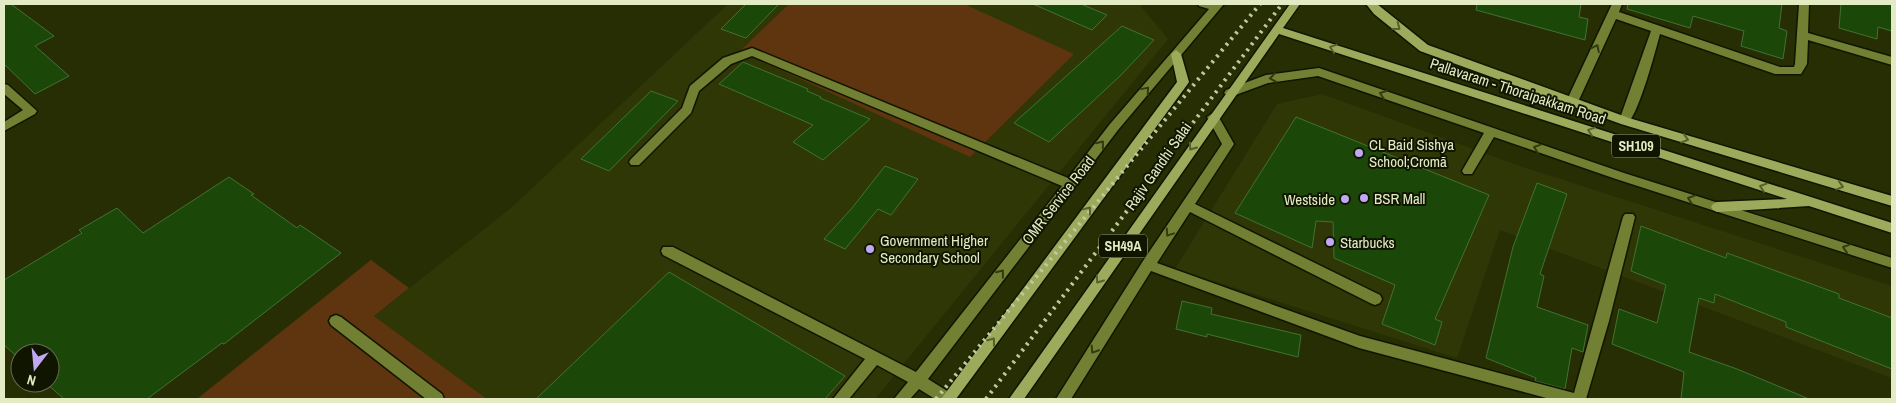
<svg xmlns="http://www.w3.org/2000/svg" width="1896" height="403" font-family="'Archivo Narrow',sans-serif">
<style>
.built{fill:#2f3707}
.green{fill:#5f350f}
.building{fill:#1b4808;stroke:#437134}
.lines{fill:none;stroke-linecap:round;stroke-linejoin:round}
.minor-casing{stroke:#111501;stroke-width:3}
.major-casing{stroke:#111501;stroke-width:3}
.minor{fill:#728033;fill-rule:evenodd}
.major{fill:#9bab5b;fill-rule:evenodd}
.rail{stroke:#bfc8a0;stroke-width:4;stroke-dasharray:2.5 5;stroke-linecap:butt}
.oneway{stroke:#56602e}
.oneway2{stroke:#323a12}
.poi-dot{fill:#c0a8f3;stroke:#101500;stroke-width:2}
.labels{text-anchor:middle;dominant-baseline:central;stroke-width:4;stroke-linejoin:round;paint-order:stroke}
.shield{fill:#101500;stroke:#a3ab89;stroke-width:1}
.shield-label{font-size:14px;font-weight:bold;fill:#e2ebc4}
.street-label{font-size:15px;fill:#e2ebc4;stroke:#101500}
.poi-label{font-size:15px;fill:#e2ebc4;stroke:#101500;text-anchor:start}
</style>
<rect width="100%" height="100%" fill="#272e04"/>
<path class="built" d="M728,4H1139L1168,39L875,399H487L374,316L511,208Z
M1322,94L1520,166L1892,286V378L1500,230L1457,358L1175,269L1277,104Z"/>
<path class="green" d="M789,4H964L1074,54L970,157L740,51Z
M371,260L409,288L374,316L487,399H197Z"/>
<path class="building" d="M4,4H11L54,36L35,46L69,76L35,94L4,64Z
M746,4H779L746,38L721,29Z
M1033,4H1081L1107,15L1092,30Z
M1477,4H1581L1579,17L1588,19L1585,40L1476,10Z
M1628,4H1782L1779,28L1787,31L1783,59L1741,46L1744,31L1693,16L1690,28L1627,9Z
M1841,4H1892V31L1878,27L1877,39L1839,28Z
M1122,26L1154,40L1120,76L1049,142L1014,123Z
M743,62L808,89L807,91L821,97L820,98L870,119L823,160L793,142L813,125L719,84Z
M651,91L678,101L609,171L581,159Z
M1296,117L1489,195L1435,319L1442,322L1435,345L1382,324L1395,285L1334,258L1333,222L1316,221L1312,248L1235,213Z
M885,166L918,179L891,215L878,209L845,249L824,239L852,208Z
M229,177L254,194L251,195L297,228L300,225L341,253L224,344L222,343L147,399H64L46,383H50V353H20V359L4,345V280L82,233L79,230L117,208L143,233Z
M1537,183L1567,194L1540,274L1544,276L1537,307L1588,325L1583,352L1572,348L1565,389L1535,381L1536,378L1486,358L1513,247Z
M1641,226L1726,258L1727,253L1839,294V298L1892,318V369L1786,327V322L1715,294L1714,303L1699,298L1689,352L1737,369L1809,399H1681L1684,372L1612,344L1619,309L1657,323L1666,285L1631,271Z
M669,272L845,376L825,399H536Z
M1182,301L1212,308L1211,314L1301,335L1298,357L1207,334V337L1176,329Z"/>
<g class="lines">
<g class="minor-casing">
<path id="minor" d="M1198,4H1224L1118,130L928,379L952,394L954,399H935L919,389L910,399H894L908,382L877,365L849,399H833L865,359L663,255L661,251L663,247H673L916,372L1062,186L752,56L731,64L699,91L691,113L639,165H631L629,162L631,159L682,108L690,86L723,58L752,48L1068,178L1110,124L1209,9L1199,6Z
M1612,4H1622L1619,12L1780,67H1794L1795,64L1799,4H1809L1808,33L1892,57V65L1808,40L1807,64L1801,74H1775L1660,34C1656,49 1637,122 1625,125L1619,121L1651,31L1616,19L1578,102L1572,106L1566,102Z
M1319,68L1624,173L1892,258V268L1616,179L1494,137L1472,174H1464L1462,171L1484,133L1318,76L1268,83L1230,97L1224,93L1226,90L1266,75Z
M4,84L8,85L37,111L35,114L4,131V122L23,110L4,94Z
M1213,113L1217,114L1234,144L1195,204L1380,295L1382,299L1380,303L1375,305L1370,303L1190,212L1157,263L1360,336L1574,393L1623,217L1625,214H1633L1635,217L1609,321L1586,399H1550L1359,348L1151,271L1071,399H1056L1143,261L1222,144L1207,117Z
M336,315L341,317L442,394L444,399H426L331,325L329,321L331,317Z"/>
</g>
<g class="major-casing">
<path id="major" d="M1290,4H1300L1283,28L1892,223V233L1809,206L1717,212L1713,210L1711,207L1713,204L1717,202L1787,199L1279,34L1024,399H1009Z
M1366,4H1377L1428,45L1629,118L1892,196V206L1621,124L1420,51L1374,14Z
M1176,50L1181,54L1189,82L1187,85L956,399H941L1177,82L1171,54Z"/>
</g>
<use href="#minor" class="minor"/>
<use href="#major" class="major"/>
<path class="rail" d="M936,399L1260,4
M986,399L1282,4"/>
</g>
<defs><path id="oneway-chevron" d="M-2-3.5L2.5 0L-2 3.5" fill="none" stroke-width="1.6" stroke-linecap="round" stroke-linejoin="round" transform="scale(1.25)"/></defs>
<g class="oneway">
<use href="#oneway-chevron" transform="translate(1397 27) rotate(37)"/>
<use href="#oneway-chevron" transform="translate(1333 48) rotate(-162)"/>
<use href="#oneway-chevron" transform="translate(1591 131) rotate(-162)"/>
<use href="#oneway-chevron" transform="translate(1685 139) rotate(17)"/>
<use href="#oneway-chevron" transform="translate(1192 147) rotate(125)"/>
<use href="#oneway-chevron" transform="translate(1840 186) rotate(17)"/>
<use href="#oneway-chevron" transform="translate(1763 187) rotate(-162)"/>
<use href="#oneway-chevron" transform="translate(1088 210) rotate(-53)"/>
<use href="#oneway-chevron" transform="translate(1099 280) rotate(125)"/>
<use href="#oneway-chevron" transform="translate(992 341) rotate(-53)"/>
</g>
<g class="oneway2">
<use href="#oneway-chevron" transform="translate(1596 48) rotate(-64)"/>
<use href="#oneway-chevron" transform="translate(1273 78) rotate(171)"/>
<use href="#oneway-chevron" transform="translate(1146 90) rotate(-50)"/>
<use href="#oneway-chevron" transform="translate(1383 94) rotate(-160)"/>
<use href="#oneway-chevron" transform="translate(1101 144) rotate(-52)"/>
<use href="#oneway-chevron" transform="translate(1537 148) rotate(-161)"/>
<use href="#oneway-chevron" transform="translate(1691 199) rotate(-162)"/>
<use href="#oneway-chevron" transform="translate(1169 233) rotate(124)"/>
<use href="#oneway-chevron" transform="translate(1846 248) rotate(-162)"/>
<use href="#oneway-chevron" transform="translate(1001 273) rotate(-52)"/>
<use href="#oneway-chevron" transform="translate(1094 350) rotate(122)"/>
</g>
<g class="poi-dot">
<circle cx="1359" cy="153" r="5"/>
<circle cx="1364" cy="198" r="5"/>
<circle cx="1345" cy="199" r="5"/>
<circle cx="1330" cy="242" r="5"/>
<circle cx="870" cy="249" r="5"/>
</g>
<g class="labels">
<g class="shield">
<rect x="1612" y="134.5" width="48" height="23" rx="4"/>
<rect x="1099" y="234.5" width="48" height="23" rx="4"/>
</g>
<g class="shield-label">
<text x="1636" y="146">SH109</text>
<text x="1123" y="246">SH49A</text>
</g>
<g class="street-label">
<text transform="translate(1518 91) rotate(18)">Pallavaram - Thoraipakkam Road</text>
<text transform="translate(1158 166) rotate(-55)">Rajiv Gandhi Salai</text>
<text transform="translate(1058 200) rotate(-52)">OMR Service Road</text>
</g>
<g class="poi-label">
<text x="1369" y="144">CL Baid Sishya<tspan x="1369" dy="17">School;Cromā</tspan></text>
<text x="1374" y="198">BSR Mall</text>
<text x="1335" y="199" text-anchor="end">Westside</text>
<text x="880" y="240">Government Higher<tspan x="880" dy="17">Secondary School</tspan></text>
<text x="1340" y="242">Starbucks</text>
</g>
</g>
<rect width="1896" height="403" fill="none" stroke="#e2ebc4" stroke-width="10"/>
<g transform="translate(35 368) rotate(196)"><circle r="24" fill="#101500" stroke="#646b4e"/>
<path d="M0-4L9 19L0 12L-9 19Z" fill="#c0a8f3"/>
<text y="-8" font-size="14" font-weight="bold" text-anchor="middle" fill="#e2ebc4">N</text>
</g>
</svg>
